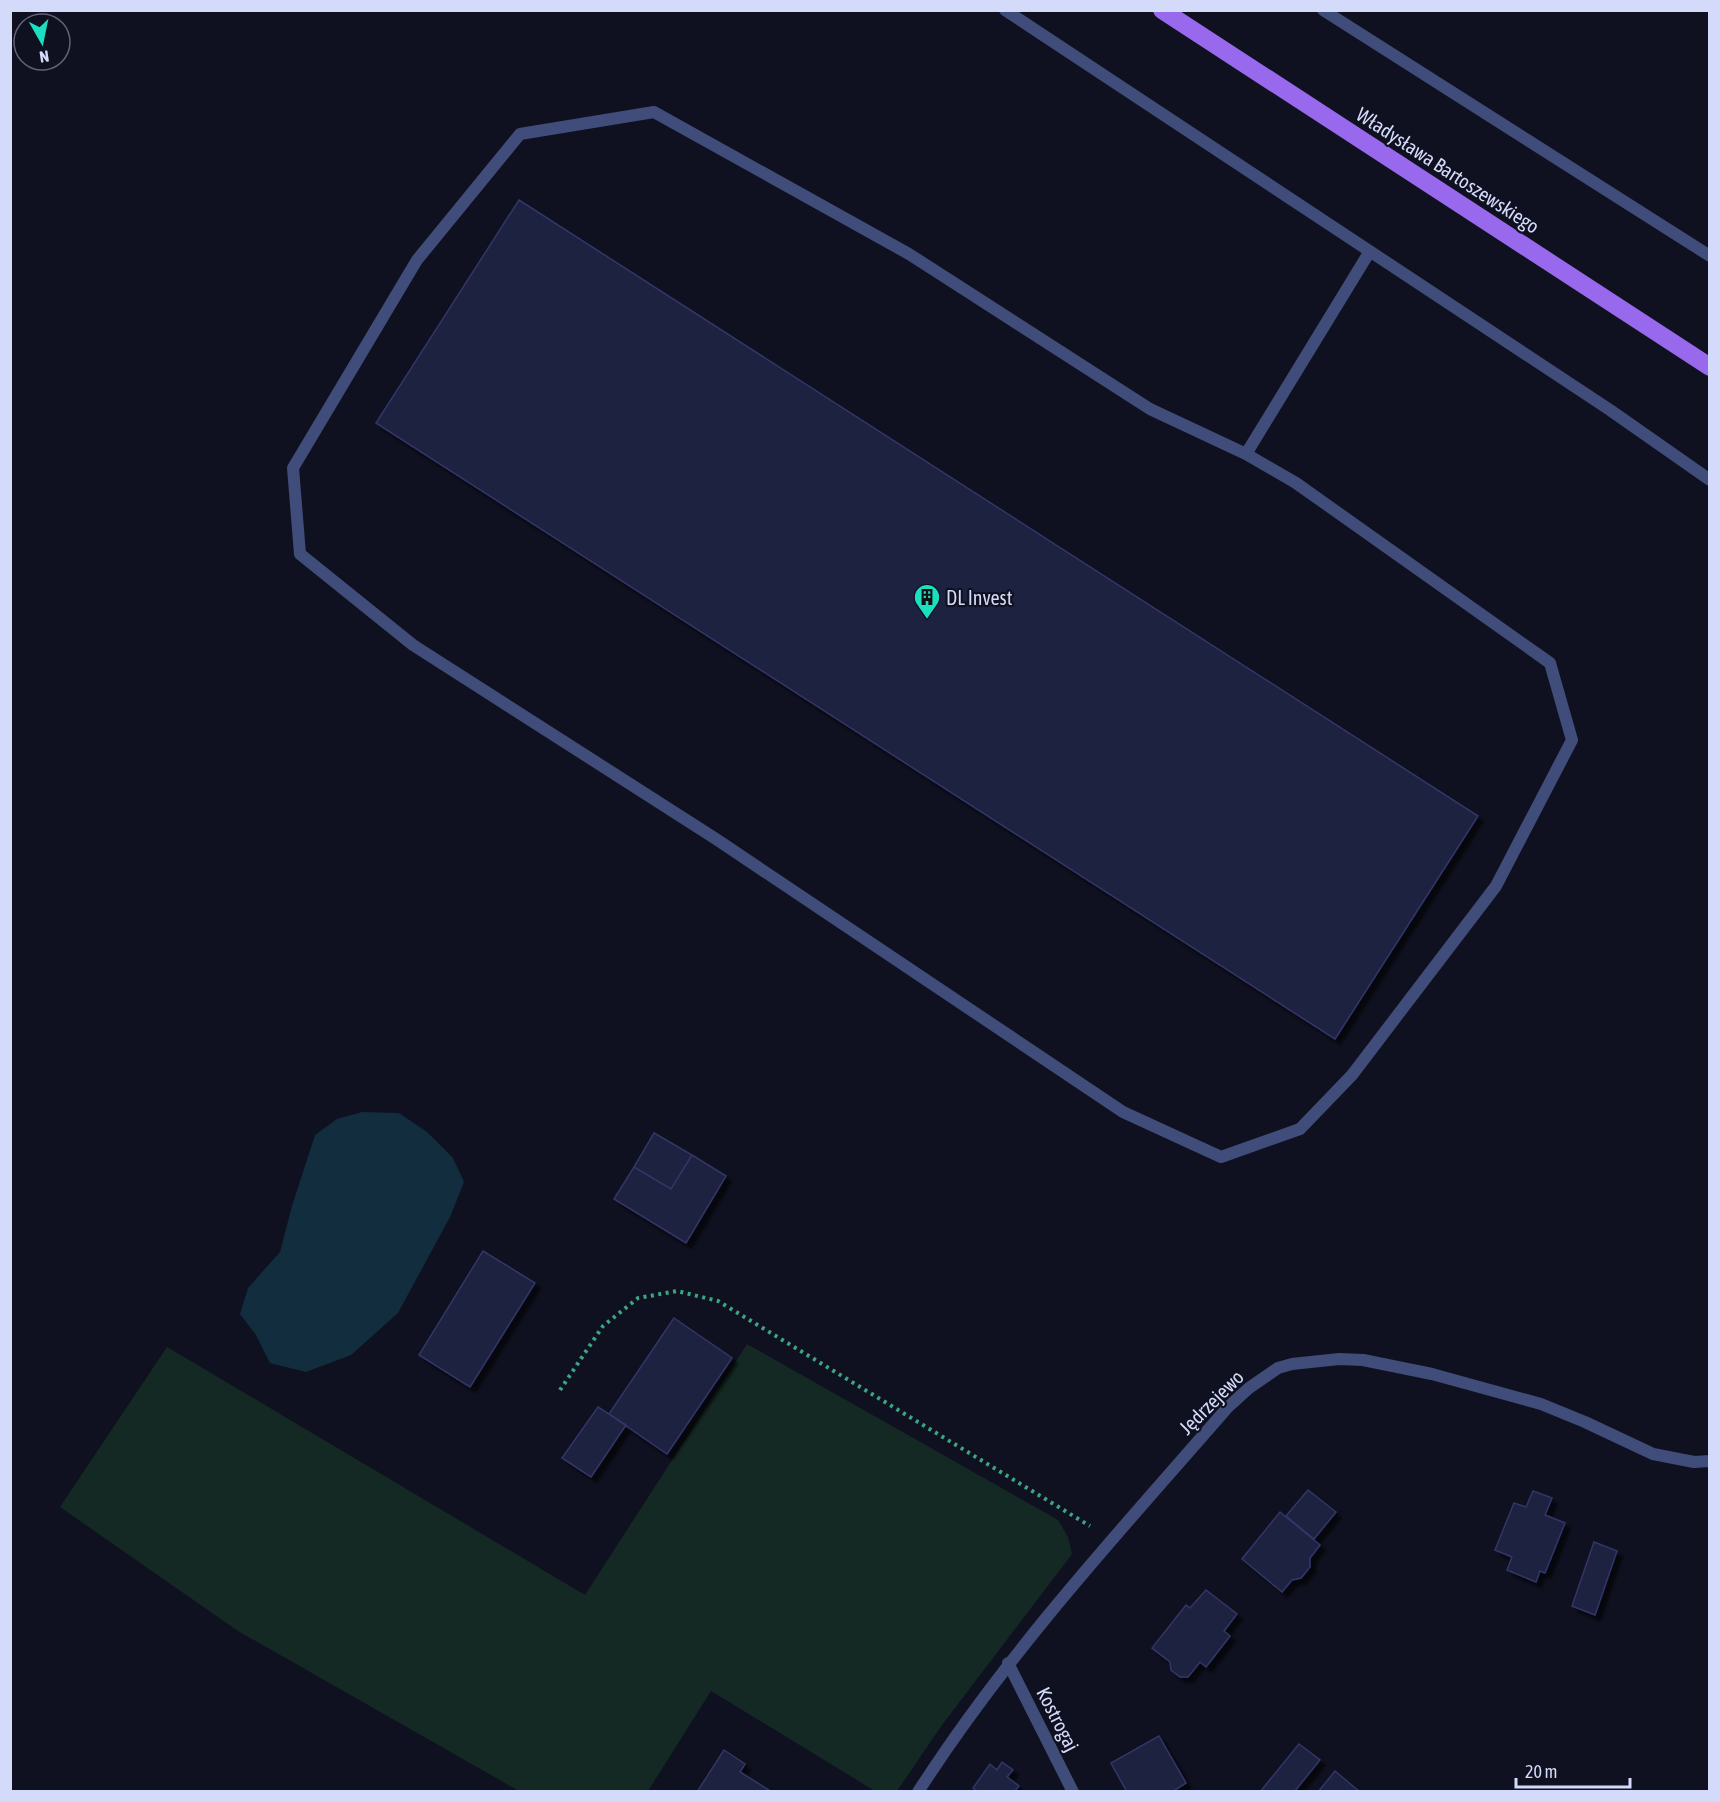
<svg xmlns="http://www.w3.org/2000/svg" width="1720" height="1802" font-family="'Asap Condensed',sans-serif">
<style>
.green{fill:#142923}
.water{fill:#112d3e}
.building{fill:#1e203f;stroke:#333668;stroke-width:1.5;filter:url(#shadow)}
.lines{fill:none;stroke-linecap:round;stroke-linejoin:round}
.path{stroke:#3ca684;stroke-width:4;stroke-dasharray:3 4.5;stroke-linecap:butt}
.lane{stroke:#404d7a;stroke-width:12}
.street{stroke:#404d7a;stroke-width:12}
.primary{stroke:#9868ed;stroke-width:18}
.labels{text-anchor:middle;dominant-baseline:central;stroke-width:4.5;stroke-linejoin:round;paint-order:stroke}
.street-label{font-size:20px;fill:#d4dafa;stroke:#101120}
.poi-label{font-size:20px;fill:#d4dafa;stroke:#101120;text-anchor:start}
</style>
<defs>
<filter id="shadow"><feDropShadow dx="5.5" dy="5.5" stdDeviation="1.5" flood-color="#0009"/></filter>
</defs>
<rect width="100%" height="100%" fill="#101120"/>
<path class="green" d="M747,1344L1058,1520L1068,1537L1072,1554L942,1725L897,1791H875L711,1691L648,1791H519L238,1631L60,1507L167,1347L585,1595Z"/>
<path class="water" d="M362,1112L399,1113L427,1132L453,1158L464,1182L450,1217L398,1313L351,1355L306,1372L270,1363L256,1335L240,1314L248,1288L280,1252L292,1206L315,1135L337,1119Z"/>
<path class="building" d="M519,200L1478,816L1335,1039L376,423Z
M654,1133L692,1155L671,1189L634,1167Z
M692,1155L726,1176L686,1243L614,1199L634,1167L671,1189Z
M483,1251L535,1283L470,1387L419,1355Z
M674,1318L732,1358L667,1454L609,1414Z
M598,1407L626,1425L591,1477L562,1458Z
M1308,1490L1336,1512L1314,1539L1286,1516Z
M1533,1491L1552,1498L1545,1515L1565,1523L1545,1573L1540,1571L1536,1582L1507,1570L1512,1557L1495,1550L1514,1503L1526,1507Z
M1280,1512L1320,1545L1310,1558V1567L1301,1578L1292,1580L1282,1592L1242,1559Z
M1594,1542L1617,1551L1595,1615L1572,1606Z
M1206,1590L1237,1614L1224,1631L1230,1636L1206,1667L1200,1662L1188,1677H1180L1171,1670L1170,1662L1152,1648L1186,1605L1190,1608Z
M1159,1736L1186,1783L1172,1792H1127L1111,1763Z
M1299,1744L1320,1760L1294,1792H1260Z
M724,1750L745,1764L740,1772L772,1792H697Z
M1002,1762L1013,1770L1007,1777L1019,1786L1014,1792H978L973,1788L990,1764L997,1770Z
M1335,1771L1360,1792H1318Z"/>
<g class="lines">
<path class="path" d="M560,1390L603,1326L638,1298L677,1291L718,1301L1090,1526"/>
<path class="lane" d="M1005,10L1610,410L1710,480
M654,112L909,254L1150,409L1246,454L1296,483L1550,663L1572,740L1496,886L1352,1075L1300,1129L1221,1157L1123,1112L716,839L413,645L300,554L293,468L417,260L520,134Z
M1246,454L1370,251"/>
<path class="street" d="M1323,10L1710,256
M1008,1663L1073,1792
M918,1792C1007,1653 1120,1531 1228,1407L1249,1388L1278,1368L1292,1364L1339,1359L1363,1360L1432,1374L1541,1404L1585,1422L1653,1454L1694,1462L1710,1461"/>
<path class="primary" d="M1162,10L1710,367"/>
</g>
<defs>
<g id="building-pin" transform="scale(1.35)"><path d="M0 17L-7.5 6A9.5 9.5 0 1 1 7.5 6Z" fill="#1bdfc0" stroke="#101120"/><path d="M-4-6H4V6H1V3H-1V6H-4ZM-2.5-4.3h1.7v1.8h-1.7ZM.8-4.3h1.7v1.8H.8ZM-2.5-1h1.7V.8h-1.7ZM.8-1h1.7V.8H.8Z" fill="#111"/></g>
</defs>
<g fill-rule="evenodd">
<use href="#building-pin" x="927" y="597"/>
</g>
<g class="labels">
<g class="street-label">
<text transform="translate(1448 170) rotate(33)">Władysława Bartoszewskiego</text>
<text transform="translate(1211 1402) rotate(-45)">Jędrzejewo</text>
<text transform="translate(1058 1719) rotate(63)">Kostrogaj</text>
</g>
<g class="poi-label">
<text x="946" y="597">DL Invest</text>
</g>
</g>
<rect width="1720" height="1802" fill="none" stroke="#d4dafa" stroke-width="24"/>
<g transform="translate(42 42) rotate(171)"><circle r="28" fill="#101120" stroke="#5e6177" stroke-width="1.5"/>
<path d="M0-4.5L10 22L0 15L-10 22Z" fill="#1bdfc0"/>
<text y="-9" font-size="16" font-weight="bold" text-anchor="middle" fill="#d4dafa">N</text>
</g>
<path d="M1516 1778v9h114v-9" fill="none" stroke="#d4dafa" stroke-width="3"/>
<text x="1525" y="1778" font-size="18" fill="#d4dafa" stroke="#101120" stroke-width="4.5" paint-order="stroke">20 m</text>
</svg>
